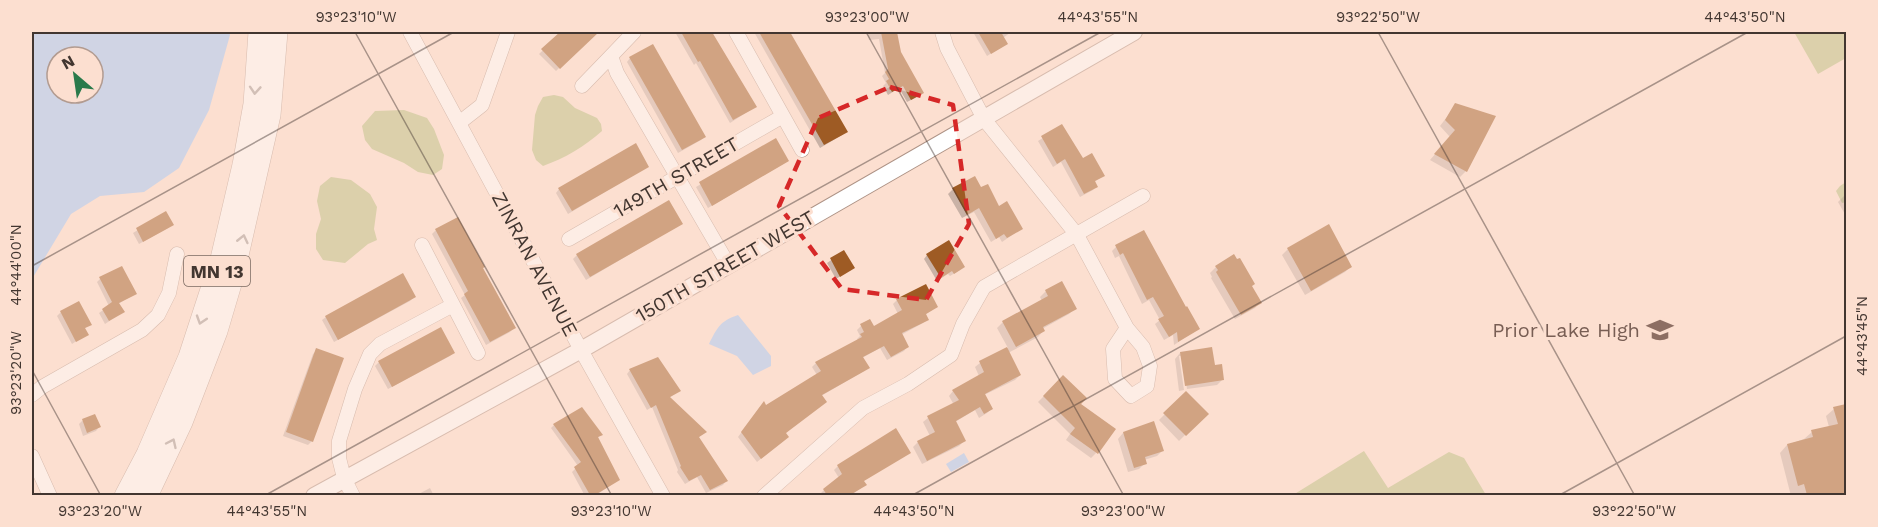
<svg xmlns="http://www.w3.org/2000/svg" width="1878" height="527" font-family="'Work Sans',sans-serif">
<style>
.green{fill:#b6be7f}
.water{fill:#9bc8fd;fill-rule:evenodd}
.shadow{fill:#0003}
.building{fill:#9e5b24}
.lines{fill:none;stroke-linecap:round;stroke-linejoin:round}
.minor-casing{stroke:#ae9386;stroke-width:15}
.tertiary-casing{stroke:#ae9386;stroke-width:18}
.primary-casing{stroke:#ae9386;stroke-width:22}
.minor{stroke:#fff;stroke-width:14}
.tertiary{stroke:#fff;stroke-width:16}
.primary{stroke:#fff;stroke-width:21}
.oneway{stroke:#a09a98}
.marked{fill:none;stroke:#d62828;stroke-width:4.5;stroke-dasharray:12 8;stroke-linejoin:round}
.ticks{fill:none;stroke:#423630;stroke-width:1.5;stroke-opacity:0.45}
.labels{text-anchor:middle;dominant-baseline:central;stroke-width:6;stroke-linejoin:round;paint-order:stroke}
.shield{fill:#fcdfd0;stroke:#7a6960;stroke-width:1.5}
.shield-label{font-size:18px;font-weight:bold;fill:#423630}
.street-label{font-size:20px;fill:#423630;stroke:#fcdfd0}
.education-label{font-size:20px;fill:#785e54;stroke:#fcdfd0;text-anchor:end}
.neatline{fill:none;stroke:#423630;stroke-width:2}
.ticks-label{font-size:15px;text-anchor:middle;fill:#423630}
</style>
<rect width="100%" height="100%" fill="#fcdfd0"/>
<path class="green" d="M1794,32H1846V58L1818,74Z
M554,95L563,97L575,108L597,118L601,124L602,131C584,147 565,158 543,166L536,160L532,150L535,115L538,106L543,97Z
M404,110L427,118L434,129L444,155L442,169L433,175L418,172L404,163L372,149L365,140L362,126L375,111Z
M331,177L351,180L370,194L377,207L374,229L377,240L368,244L345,263L323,260L316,249V234L321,219L317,201L320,186Z
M1846,182V192L1845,193L1846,202L1842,203L1836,191L1840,186Z
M1364,451L1388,488L1449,452L1464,458L1486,495H1293Z"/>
<path class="water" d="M32,32H229L230,35L209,110L179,168L144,192L100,196L71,214L32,279ZM57,57H93V93H57Z
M738,315L771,356V366L753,375L737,356L709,344C717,328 720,321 738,315Z
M964,453L969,462L951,472L946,464Z"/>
<path class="shadow" d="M562,32H596L556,71L539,54Z
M675,32H710L755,107L730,123L696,63L694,65Z
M754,32H788L846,132L842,135L820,148Z
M867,32H895L899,52L919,96L907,102L899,88L888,95L883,86L886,83L882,76L885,73L879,39L869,40Z
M973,32H1011L1003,38L1006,44L987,56Z
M630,58L704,137L701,140L678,153L627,62Z
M1456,105L1466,171L1460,177L1430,160L1450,137L1440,126Z
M1062,126L1082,160L1103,176L1094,182L1096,186L1093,190L1080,197L1061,162L1053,167L1038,141Z
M776,140L788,161L708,208L696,187Z
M647,167L568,214L556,193L559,189Z
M953,189H980L1021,229L1002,242L999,237L991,242L974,212L962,218L948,194Z
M1846,194V216L1838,202Z
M165,213L168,228L139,244L133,233Z
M681,224L586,280L573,259L577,255Z
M436,230L481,269L514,328L510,332L486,345L461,298L465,295L432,234Z
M1143,232L1198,329L1174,345L1173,335L1164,340L1155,324L1160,320L1149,300L1142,304L1119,256L1115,258L1112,251L1116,247Z
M1288,249L1351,266L1345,272L1305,295L1282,255Z
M843,252L853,268L836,279L827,263Z
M927,255L960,270L950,276L948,274L937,281L924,259Z
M1234,256L1260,302L1255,308L1235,319L1211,278L1212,277L1210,273L1216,267Z
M100,279L135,294L118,304L123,312L105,324L99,313L109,306L97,282Z
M1046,291L1075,308L1069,314L1042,329L1043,331L1038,337L1008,353L1020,375L1015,380L984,395L992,408L987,413L979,418L975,410L955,422L964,441L959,446L922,464L913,447L918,442L930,436L923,422L928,418L954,405L949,396L953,391L979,376L975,367L980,363L1008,348L997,328L1003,322L1042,301L1040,297Z
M414,297L410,301L334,342L322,320L326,317Z
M897,300L936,307L925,315L927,319L923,323L901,335L907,347L904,351L887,360L880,348L862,358L864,371L821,396L785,434L783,441L757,462L738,437L760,407H766L817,375L812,367L816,363L858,341L857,339L860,336L857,330L861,326L870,321L874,328L898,314L893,304Z
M61,312L90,324L84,329L87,334L72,344L57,316Z
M317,350L312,441L308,445L283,436L313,354Z
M453,353L450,356L388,389L375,366L379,362Z
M1180,353L1223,379L1217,385L1187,389L1182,356H1179L1184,390L1179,391L1175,359Z
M630,370L679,391L669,398L705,432L698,438L726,481L723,485L706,493L697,477L685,484L677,472L678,470L652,407L647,410L627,374Z
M1063,377L1078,404L1096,453L1091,458L1066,440L1070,434L1038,402Z
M1186,393L1206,414L1179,441L1159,420Z
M1846,405V496H1791L1780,453L1787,445L1804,439L1812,432L1829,427L1826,416L1834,409Z
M95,415L99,427L96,431L83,436L79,424L82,421Z
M1153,423L1162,451L1157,456L1144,460L1145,463L1139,469L1128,472L1118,439L1123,433Z
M554,425L601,434L597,439L618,480L595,496H585L572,472L578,466L551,428Z
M838,466L862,482L865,485L850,496H822L821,493L824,490L839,478L834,470Z
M430,488L434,496H415Z"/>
<path class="building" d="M560,32H599L560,69L541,49Z
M681,32H712L757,107L733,120L700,61L698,62Z
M759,32H790L848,132L824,145Z
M881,32H897L901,52L924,93L911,100L903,86L892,92L886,81L889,79L885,72L888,69Z
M978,32H1001L1008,44L991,54Z
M653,44L706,137L682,150L629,57Z
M1455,103L1496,116L1467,172L1434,154L1455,130L1445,120Z
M1062,124L1083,158L1092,153L1105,176L1095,181L1098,187L1084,194L1065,159L1057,164L1041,136Z
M776,138L789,161L712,206L699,182Z
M636,143L649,167L572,211L558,188Z
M975,176L981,187L988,184L999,206L1007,201L1023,229L1007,238L1004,234L996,239L979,208L967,215L952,188Z
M669,200L683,224L590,277L576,254Z
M166,211L174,225L143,242L136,228Z
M458,217L485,267L483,268L516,328L490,342L464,294L468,291L435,229Z
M1329,224L1352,267L1311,291L1287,248Z
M1144,230L1186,307L1187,306L1200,329L1178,342L1177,332L1169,337L1158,319L1164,316L1153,297L1147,300L1123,253L1120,255L1115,245Z
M949,240L965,267L954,274L952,271L941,278L926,254Z
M844,250L855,268L840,277L830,258Z
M1234,254L1237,259L1240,258L1255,284L1252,286L1262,303L1241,315L1216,272L1218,270L1215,266Z
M122,266L137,294L119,303L125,312L109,321L102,309L112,302L99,277Z
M403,273L416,297L338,340L325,316Z
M1062,281L1077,309L1043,327L1045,331L1016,347L1002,321L1048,296L1045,290Z
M926,284L938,307L926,314L929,320L902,333L909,347L891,357L884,346L863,357L870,368L822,395L827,402L786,433L789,437L761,459L741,432L764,401L766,405L821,371L815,362L862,337L860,334L864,332L860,324L870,319L874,326L902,310L896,299Z
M79,301L92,325L85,328L89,335L76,342L60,311Z
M441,327L455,353L392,387L378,361Z
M1007,347L1021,375L985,394L993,409L984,414L980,407L956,421L966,441L927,461L917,441L935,432L927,416L959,400L952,390L984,372L979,361Z
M1212,347L1215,365L1222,364L1224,380L1185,386L1180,352Z
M316,348L344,358L313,442L286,432Z
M658,357L681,391L670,397L707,432L699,437L728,481L710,490L701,475L689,481L680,467L681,466L656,405L651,408L629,369Z
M1063,375L1087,398L1081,404L1116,429L1098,454L1070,434L1075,428L1043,396Z
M1186,391L1209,414L1186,436L1163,413Z
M1846,404V495H1807L1804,484L1798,486L1787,444L1813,437L1811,430L1838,424L1833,407Z
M582,407L603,435L598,437L620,480L595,495H590L574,467L581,462L553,424Z
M95,414L101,427L87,433L82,419Z
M1154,421L1164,451L1145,457L1147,464L1134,468L1123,432Z
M896,428L911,453L864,481L867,485L850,495H827L823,489L842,474L837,465Z"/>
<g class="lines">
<g class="minor-casing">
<path id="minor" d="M410,32L581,350L663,496
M634,32L611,56L617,73L728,264
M736,32L802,150
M942,32L947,48L984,119L1077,235L1127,328L1113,349L1115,379L1131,396L1147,386L1150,366L1143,347L1127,328
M582,86L611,56
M459,123L482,105L508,32
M569,239L783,116
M422,245L478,353
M32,395L42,387L142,330L158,315L169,293L177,254
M32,456L50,496
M353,496L344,478L339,458V441L355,389L370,354L380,344L453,305
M764,496L863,408L908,384L951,355L963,324L984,287L1143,196"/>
</g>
<g class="tertiary-casing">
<path id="tertiary" d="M314,496L581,350L1134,32"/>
</g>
<g class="primary-casing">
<path id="primary" d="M125,496L147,454L189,357L221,259L243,165L254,104L259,32
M147,496L182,422L217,331L233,277L270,115L277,32"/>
</g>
<use href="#minor" class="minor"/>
<use href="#tertiary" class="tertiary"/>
<use href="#primary" class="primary"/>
</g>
<defs><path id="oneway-chevron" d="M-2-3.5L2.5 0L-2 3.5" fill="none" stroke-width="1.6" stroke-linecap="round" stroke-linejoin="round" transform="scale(1.5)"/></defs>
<g class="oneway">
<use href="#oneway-chevron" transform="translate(255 90) rotate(94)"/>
<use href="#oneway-chevron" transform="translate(243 239) rotate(-77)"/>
<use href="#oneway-chevron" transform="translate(201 320) rotate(108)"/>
<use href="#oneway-chevron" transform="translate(172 443) rotate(-65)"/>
</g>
<path d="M0 0H1878V527H0ZM890,87L953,105L969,224L926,300L842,289L779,206L818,118Z" fill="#fcdfd0" fill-opacity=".55" fill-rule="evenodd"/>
<path class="marked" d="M890,87L953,105L969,224L926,300L842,289L779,206L818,118Z"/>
<path class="ticks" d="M355,32L612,496M866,32L1124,496M1378,32L1635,496M32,266L454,32M32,370L101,496M264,496L1101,32M911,496L1748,32M1558,496L1846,336"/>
<defs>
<g id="school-bare" transform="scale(2.07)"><path d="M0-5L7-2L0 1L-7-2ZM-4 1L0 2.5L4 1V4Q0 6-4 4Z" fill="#8d6e63" stroke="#fcdfd0" stroke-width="2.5" paint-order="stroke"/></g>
</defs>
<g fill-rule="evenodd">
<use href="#school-bare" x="1660" y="330"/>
</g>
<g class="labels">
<rect class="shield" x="184" y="256" width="66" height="30" rx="4.5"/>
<g class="shield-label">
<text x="217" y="271">MN 13</text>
</g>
<g class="street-label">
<text transform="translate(676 177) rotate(-30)">149TH STREET</text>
<text transform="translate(535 264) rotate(62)">ZINRAN AVENUE</text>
<text transform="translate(725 266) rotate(-30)">150TH STREET WEST</text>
</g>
<g class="education-label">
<text x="1640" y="330">Prior Lake High</text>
</g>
</g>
<rect width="1878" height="527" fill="none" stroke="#fcdfd0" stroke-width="66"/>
<g transform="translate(75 75) rotate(331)"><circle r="28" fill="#fcdfd0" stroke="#b29b90" stroke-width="1.5"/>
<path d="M0-4.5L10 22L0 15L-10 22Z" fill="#2a7a4b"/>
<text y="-9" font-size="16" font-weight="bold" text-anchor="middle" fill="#423630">N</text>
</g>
<rect x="33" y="33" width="1812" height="461" class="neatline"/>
<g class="ticks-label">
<text x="356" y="22">93°23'10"W</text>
<text x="867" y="22">93°23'00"W</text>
<text x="1098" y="22">44°43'55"N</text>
<text x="1378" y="22">93°22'50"W</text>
<text x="1745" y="22">44°43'50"N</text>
<text transform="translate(16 265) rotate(-90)" y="5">44°44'00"N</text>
<text transform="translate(1862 336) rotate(-90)" y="5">44°43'45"N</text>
<text transform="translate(16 373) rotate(-90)" y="5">93°23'20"W</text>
<text x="100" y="516">93°23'20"W</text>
<text x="267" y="516">44°43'55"N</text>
<text x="611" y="516">93°23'10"W</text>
<text x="914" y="516">44°43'50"N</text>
<text x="1123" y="516">93°23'00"W</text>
<text x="1634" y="516">93°22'50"W</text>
</g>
</svg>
